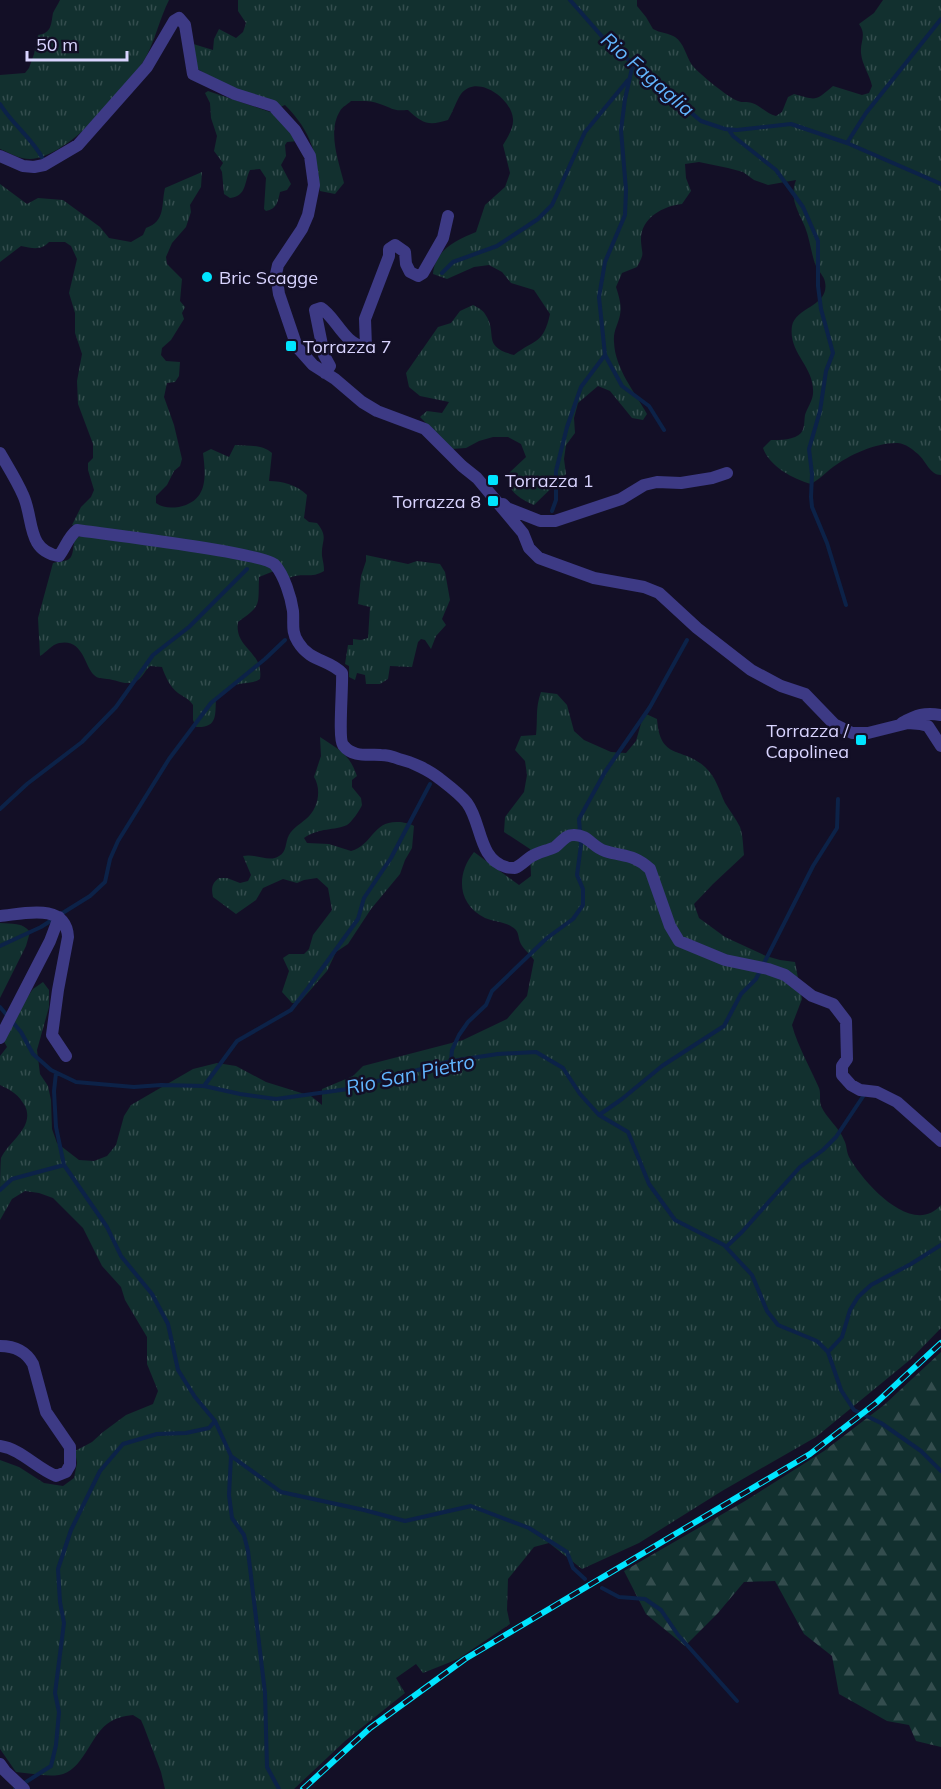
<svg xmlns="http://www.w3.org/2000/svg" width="941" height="1789" font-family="Mulish,sans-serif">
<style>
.grass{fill:url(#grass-tufts)}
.forest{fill:url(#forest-firs)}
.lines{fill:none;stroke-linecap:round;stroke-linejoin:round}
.stream{stroke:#0c2248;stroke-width:4}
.street{stroke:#3d3a85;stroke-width:12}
.rail-casing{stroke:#00e5ff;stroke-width:6}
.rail{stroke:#130f26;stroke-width:4;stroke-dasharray:11;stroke-linecap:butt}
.poi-dot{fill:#00e5ff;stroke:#130f26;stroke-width:2}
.labels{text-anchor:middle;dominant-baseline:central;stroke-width:5;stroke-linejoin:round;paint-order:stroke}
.poi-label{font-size:18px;fill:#d9d4ff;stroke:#130f26;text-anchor:start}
.water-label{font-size:20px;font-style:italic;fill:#62b6ff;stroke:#130f26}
</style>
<defs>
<pattern id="grass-tufts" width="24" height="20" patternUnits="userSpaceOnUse" patternTransform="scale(1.5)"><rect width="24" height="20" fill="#12302f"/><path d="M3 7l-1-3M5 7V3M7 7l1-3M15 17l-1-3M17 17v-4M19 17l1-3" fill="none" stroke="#344d4e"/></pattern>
<pattern id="forest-firs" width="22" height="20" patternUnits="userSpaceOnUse" patternTransform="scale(1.5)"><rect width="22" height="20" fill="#12302f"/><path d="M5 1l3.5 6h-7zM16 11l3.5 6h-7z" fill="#344d4e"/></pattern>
</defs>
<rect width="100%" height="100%" fill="#130f26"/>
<path class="grass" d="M60,0H169C160,18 156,37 147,55C130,87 68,158 30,159C19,159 10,153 0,149V75L25,73L29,68L34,54L38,35C52,33 51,24 53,13C55,9 58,4 60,0Z
M238,0H637V6L646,17L653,29C660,33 669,33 675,37C684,43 686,56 692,65C697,72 730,99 738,101C742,103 747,101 752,103C761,106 767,114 776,116L782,112L788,97L794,94C817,100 814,102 833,86L862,95L869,93L872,86C870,75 862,65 861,53C860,41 867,35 859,24L874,13L883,0H941V475C930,475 926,461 918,454C912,449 906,444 898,443C877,442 849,455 833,467C825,473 820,479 811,484C793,479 769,466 763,448L771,440C780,440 795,440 801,433C805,428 804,421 805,415C807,408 812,402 813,394C815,366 788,354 792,326C796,307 830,306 825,282C824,276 819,272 816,266C811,254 810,239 805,227C798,210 789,199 796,180L768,185L754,180L743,172L728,168L699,162L685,164L686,178L691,191L682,204C663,206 640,218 641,241C642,256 645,252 637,267L622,273L616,287C619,297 622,305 620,315C618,325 613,331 614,342C615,369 635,392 647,414L643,420L632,418L610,391L598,386L578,403L574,418L575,433L566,445L564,459L566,474L534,505C518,497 511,494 506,476L526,457L521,444L508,437H493L479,441L466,448L451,449L420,417L427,411L442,413L449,402L420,396L409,387L406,373L438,327L451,323L460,311L473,305C477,307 483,310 485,314C499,334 480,346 514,355C536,338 543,345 550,314L534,290L511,283L502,272L489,265L474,267L447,279L433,274C435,250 456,240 476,232L485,205L505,187L510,173L503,145C507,138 514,128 513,119C512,99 477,73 461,94C456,101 453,112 448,120C429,126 423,124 408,110C391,111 395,109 380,104C371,100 361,101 351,101C348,104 342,107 340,111C327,132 339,162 344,183L335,194L320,191C317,155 312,132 285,105L280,107L237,92L196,68L190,43L213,50L214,39L219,29L236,38L243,32L246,23L238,11Z
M208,91L273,113L298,141L287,142L285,145L286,156L281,165L291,184L287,190L280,192C278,201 277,209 266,211L264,209L266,178L260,169L250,170C244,182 247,196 230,198L224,194L222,172L220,168L223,163L214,151L217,136L211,118L210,103L205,93Z
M202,172L201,187L190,205L191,212L186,227L172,243L166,257L167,264L182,279L180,301L185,307L182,313L184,319L171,340L162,348L161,355L166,361L180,362L179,376L175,382L167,383L164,397L174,425L182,459L180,466L174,471L167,485L156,496V503C163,508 170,508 179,507C208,501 206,477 203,453L211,449L229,457L235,445C247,446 262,444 272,453L269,481C282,481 297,485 307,495L304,518L309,522L317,523C329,538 321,540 322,556C323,562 324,565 324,571C312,579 301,572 289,578L274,571L259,577C258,606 262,605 238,622C234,649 264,651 260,679C251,685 241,682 232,686C226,689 221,694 216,699C215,715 218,728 196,727L193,720V705C189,699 184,697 178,693C170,687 165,676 162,667L150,666C145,670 143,677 138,680C126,687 119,680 107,679C102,678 98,679 94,675C84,665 83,638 59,643C51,645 47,652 40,656L38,618L53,563C58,561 65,562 69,559C74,556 73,544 75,538L82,536L83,526L72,525L81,507L91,497L94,490L88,470V463L93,458V444L78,404L77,381L82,354L75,333V313L69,293L77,259L71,246L65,242H49C41,251 32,248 21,246L0,262V184L27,204L38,198L63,200L100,227L109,238L131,242L143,235L146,228C166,221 161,205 165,188Z
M366,555L408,564L417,561L440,564L445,572L450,600L442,619L446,625L436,636L431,649L425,640L421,639L418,642L412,667L390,666L388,679L380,684H366L365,675L357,673L355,680L349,677V666L345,664L348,645H353V639L361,640L368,638L370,607L358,604L361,576L366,561Z
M541,692L557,694L567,705L574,731L584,740L611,752L626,753L636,741L644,713L657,719C660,761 682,746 705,767C716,777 719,790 725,803C730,811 736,819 740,827C743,835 743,846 744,855L713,884L694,904L699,918L725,937L766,956L780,960L795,962L802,999L792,1025C798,1047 810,1067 819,1088C821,1093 819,1100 821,1106C826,1118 839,1127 844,1140C847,1145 846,1151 849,1157C863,1182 912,1238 941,1205V1328L911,1359L816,1437L722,1491L639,1543L582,1569L549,1543L534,1547L508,1579L507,1610L510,1624L458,1659L423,1673L416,1664L396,1678L405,1693L345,1741L294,1789H165L161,1772L144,1727L141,1720L133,1715C123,1716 115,1718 107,1724C89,1738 83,1771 59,1775C45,1777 30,1773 16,1772L0,1749V1460L19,1467L44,1483L63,1486L74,1478L77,1463L75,1451L92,1442L103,1432L126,1415L153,1404L158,1391L147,1364V1337L125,1300L121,1287L102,1266L83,1228L53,1198L39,1193L25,1191L12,1199L0,1220C0,1208 0,1166 1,1158C9,1141 35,1127 25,1106C19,1095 11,1090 0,1085V1056L7,1047L1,1036L33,989L43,982L49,990V1007L37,1050L40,1074L48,1086L51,1100L52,1129L57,1143L79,1160L94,1161L107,1156L116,1145L124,1116L131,1105L193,1069L217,1063L236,1066L266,1082L311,1096L322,1105V1089L353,1076L363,1066L463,1040L507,1019L527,996L534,960C530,954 522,948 520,942C518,937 519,933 515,929C508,922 494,922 485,918C457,904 456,874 474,852L519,885L531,876L530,849L504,832L505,817L524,792L527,775L525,761L515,750L521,736L536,735C538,718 535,709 541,692Z
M320,737C339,750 349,753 357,776L352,780V787L361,798L362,805C360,810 351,823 347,825C334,831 320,827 304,838L307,843L329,844L351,851C374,844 372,820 400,822C406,823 409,823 414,826L412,848L405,860L400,874L371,909L348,944L336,952L327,971L299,1003H292L282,992L289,971L283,958L289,954H304L309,949L313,935L332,910L328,888L317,878L304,880L297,883L283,879L263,888L256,900L236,914L213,897C211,888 212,883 219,878H227L240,883L248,881L251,875L243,856C255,853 269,863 279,856C287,852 285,842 289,835C293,828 300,824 306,819C318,809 322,790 314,777L321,756Z
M0,923C12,924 22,922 30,932L26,946L0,998Z"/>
<path class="forest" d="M941,1352V1747L916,1741L909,1725L887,1721L839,1694L832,1656L804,1634L775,1581L744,1582L718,1613L685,1646L646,1614L624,1571L745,1501L824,1451L884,1405Z"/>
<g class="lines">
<path class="stream" d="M570,0L606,41L701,121L725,129L737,130L791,124L847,143L941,184
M0,104C12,124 32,138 43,159
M729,130L733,136L776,170L803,207L818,241V286L821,309L833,353L826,371L820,411L809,449L812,474L811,497L812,507L827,543L846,605
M847,143L866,113L941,19
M442,273L453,262L497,246L538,219L552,205L585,132L628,80
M605,355L622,386L649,406L664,430
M552,511L556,500V471L567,427L581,387L605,355L599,297L605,262L625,215L626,190L621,130L625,99L633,64
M0,809L27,784L82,742L116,707L153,655L189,627L247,569
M61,914L90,896L105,882L110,859L118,841L169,759L211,703L265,659L285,640
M0,946L41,927L55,918
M0,1007L21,1032L33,1054L51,1070L76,1082L134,1087L161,1085L204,1086L240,1094L276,1099L348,1089L451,1061L498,1054L536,1052L563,1068L580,1094L599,1115L628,1132L649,1184L675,1220L724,1245L752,1275L767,1311L778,1325L817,1341L828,1352L841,1390L854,1410L881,1423L921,1451L941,1471
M451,1061L452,1050L459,1035L468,1022L486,1005L492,991L547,938L573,919L583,905V889L577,875L581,845L579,819L605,772L650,707L687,640
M56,1073L54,1091L56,1127L64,1165L107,1227L121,1256L152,1294L168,1324L178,1370L195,1397L215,1421L231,1456L229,1495L232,1518L244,1535L248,1551L265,1693L267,1767L279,1789
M204,1086L237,1041L291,1010L308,988L358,919L364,898L391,858L430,784
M599,1115L622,1099L662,1066L724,1026L741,994L756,979L813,866L837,828L838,799
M0,1190L12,1179L64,1165
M726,1247L742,1232L800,1167L823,1150L836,1137L864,1095
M828,1352L842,1337L850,1310L858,1297L871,1285L911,1264L941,1245
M231,1456L281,1492L364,1510L405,1521L471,1506L529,1528L567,1552L573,1568L585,1579
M602,1588L619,1597L645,1599L661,1610L678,1635L737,1701
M15,1789L51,1766L56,1745L59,1712L55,1693L64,1623L60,1602L58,1569L71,1530L100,1471L123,1444L157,1434L186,1433L209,1428L215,1421"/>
<path class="street" d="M0,156L23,166L34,167L44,165L78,145L147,67L174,21L179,18L185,25L193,74L235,94L273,106L295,130L310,156L314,185L308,215L302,229L278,265L276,274L279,294L297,347L313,365L335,379L362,402L377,411L425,429L462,466L477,478L523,533L529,548L539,558L594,578L644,587L659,593L697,628L751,670L781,686L805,694L834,724L852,733H868L908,723L920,724L928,726L941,746
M325,373L330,366L324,355L315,310L321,308C336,317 344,345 366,347L365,319L389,256V249L395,245L405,252L406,264L410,272L418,276L423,273L443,238L448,216
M0,453C8,467 17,481 23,495C34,518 26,551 59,556C66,547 68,537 77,530C104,534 265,553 275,565C284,575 291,597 293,611C294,622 291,632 298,642C310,662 329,659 342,673C343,686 338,738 343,745C353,758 368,754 381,755C387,755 394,757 399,759C412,762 429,770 440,779C449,786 460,794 467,803C482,823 478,859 506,867C508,868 512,868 515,868C520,866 525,861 529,858C537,852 547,851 555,847C561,843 565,835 573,835C588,834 592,847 605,851C624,857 634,854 650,869L670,926L679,941L725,960L768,969L785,975L812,996L833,1004L846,1021L847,1059L842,1066V1075L851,1085L860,1090L877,1092L897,1102L941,1141
M503,504L507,508L540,521H555L621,499L644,485L657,482L681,483L712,478L727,473
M902,723C916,715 925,712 941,715
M0,916C23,914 66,902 68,937L58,990L52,1035L66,1056
M0,1038L50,941L59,917
M0,1346C15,1346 26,1351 33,1364L46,1412L70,1447V1465L66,1472L56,1476C36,1468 21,1449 0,1446
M0,1764L5,1771L24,1789"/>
<g class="rail-casing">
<path id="rail" d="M303,1789L370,1728L465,1659L810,1454L876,1403L941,1343"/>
</g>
<use href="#rail" class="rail"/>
</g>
<g class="poi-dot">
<circle cx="207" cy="277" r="6"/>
<rect x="285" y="340" width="12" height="12" rx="3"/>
<rect x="487" y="474" width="12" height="12" rx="3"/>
<rect x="487" y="495" width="12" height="12" rx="3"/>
<rect x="855" y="734" width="12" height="12" rx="3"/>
</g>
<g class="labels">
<g class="poi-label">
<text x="219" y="277">Bric Scagge</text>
<text x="303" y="346">Torrazza 7</text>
<text x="505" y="480">Torrazza 1</text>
<text x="481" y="501" text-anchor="end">Torrazza 8</text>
<text x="849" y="730" text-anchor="end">Torrazza /<tspan x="849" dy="21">Capolinea</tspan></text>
</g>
<g class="water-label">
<text transform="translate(648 74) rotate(41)">Rio Fagaglia</text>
<text transform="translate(410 1074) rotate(-12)">Rio San Pietro</text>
</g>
</g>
<path d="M27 51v9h100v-9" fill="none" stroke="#d9d4ff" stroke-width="3"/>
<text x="36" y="51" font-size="18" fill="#d9d4ff" stroke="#130f26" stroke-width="4.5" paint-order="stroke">50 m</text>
</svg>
